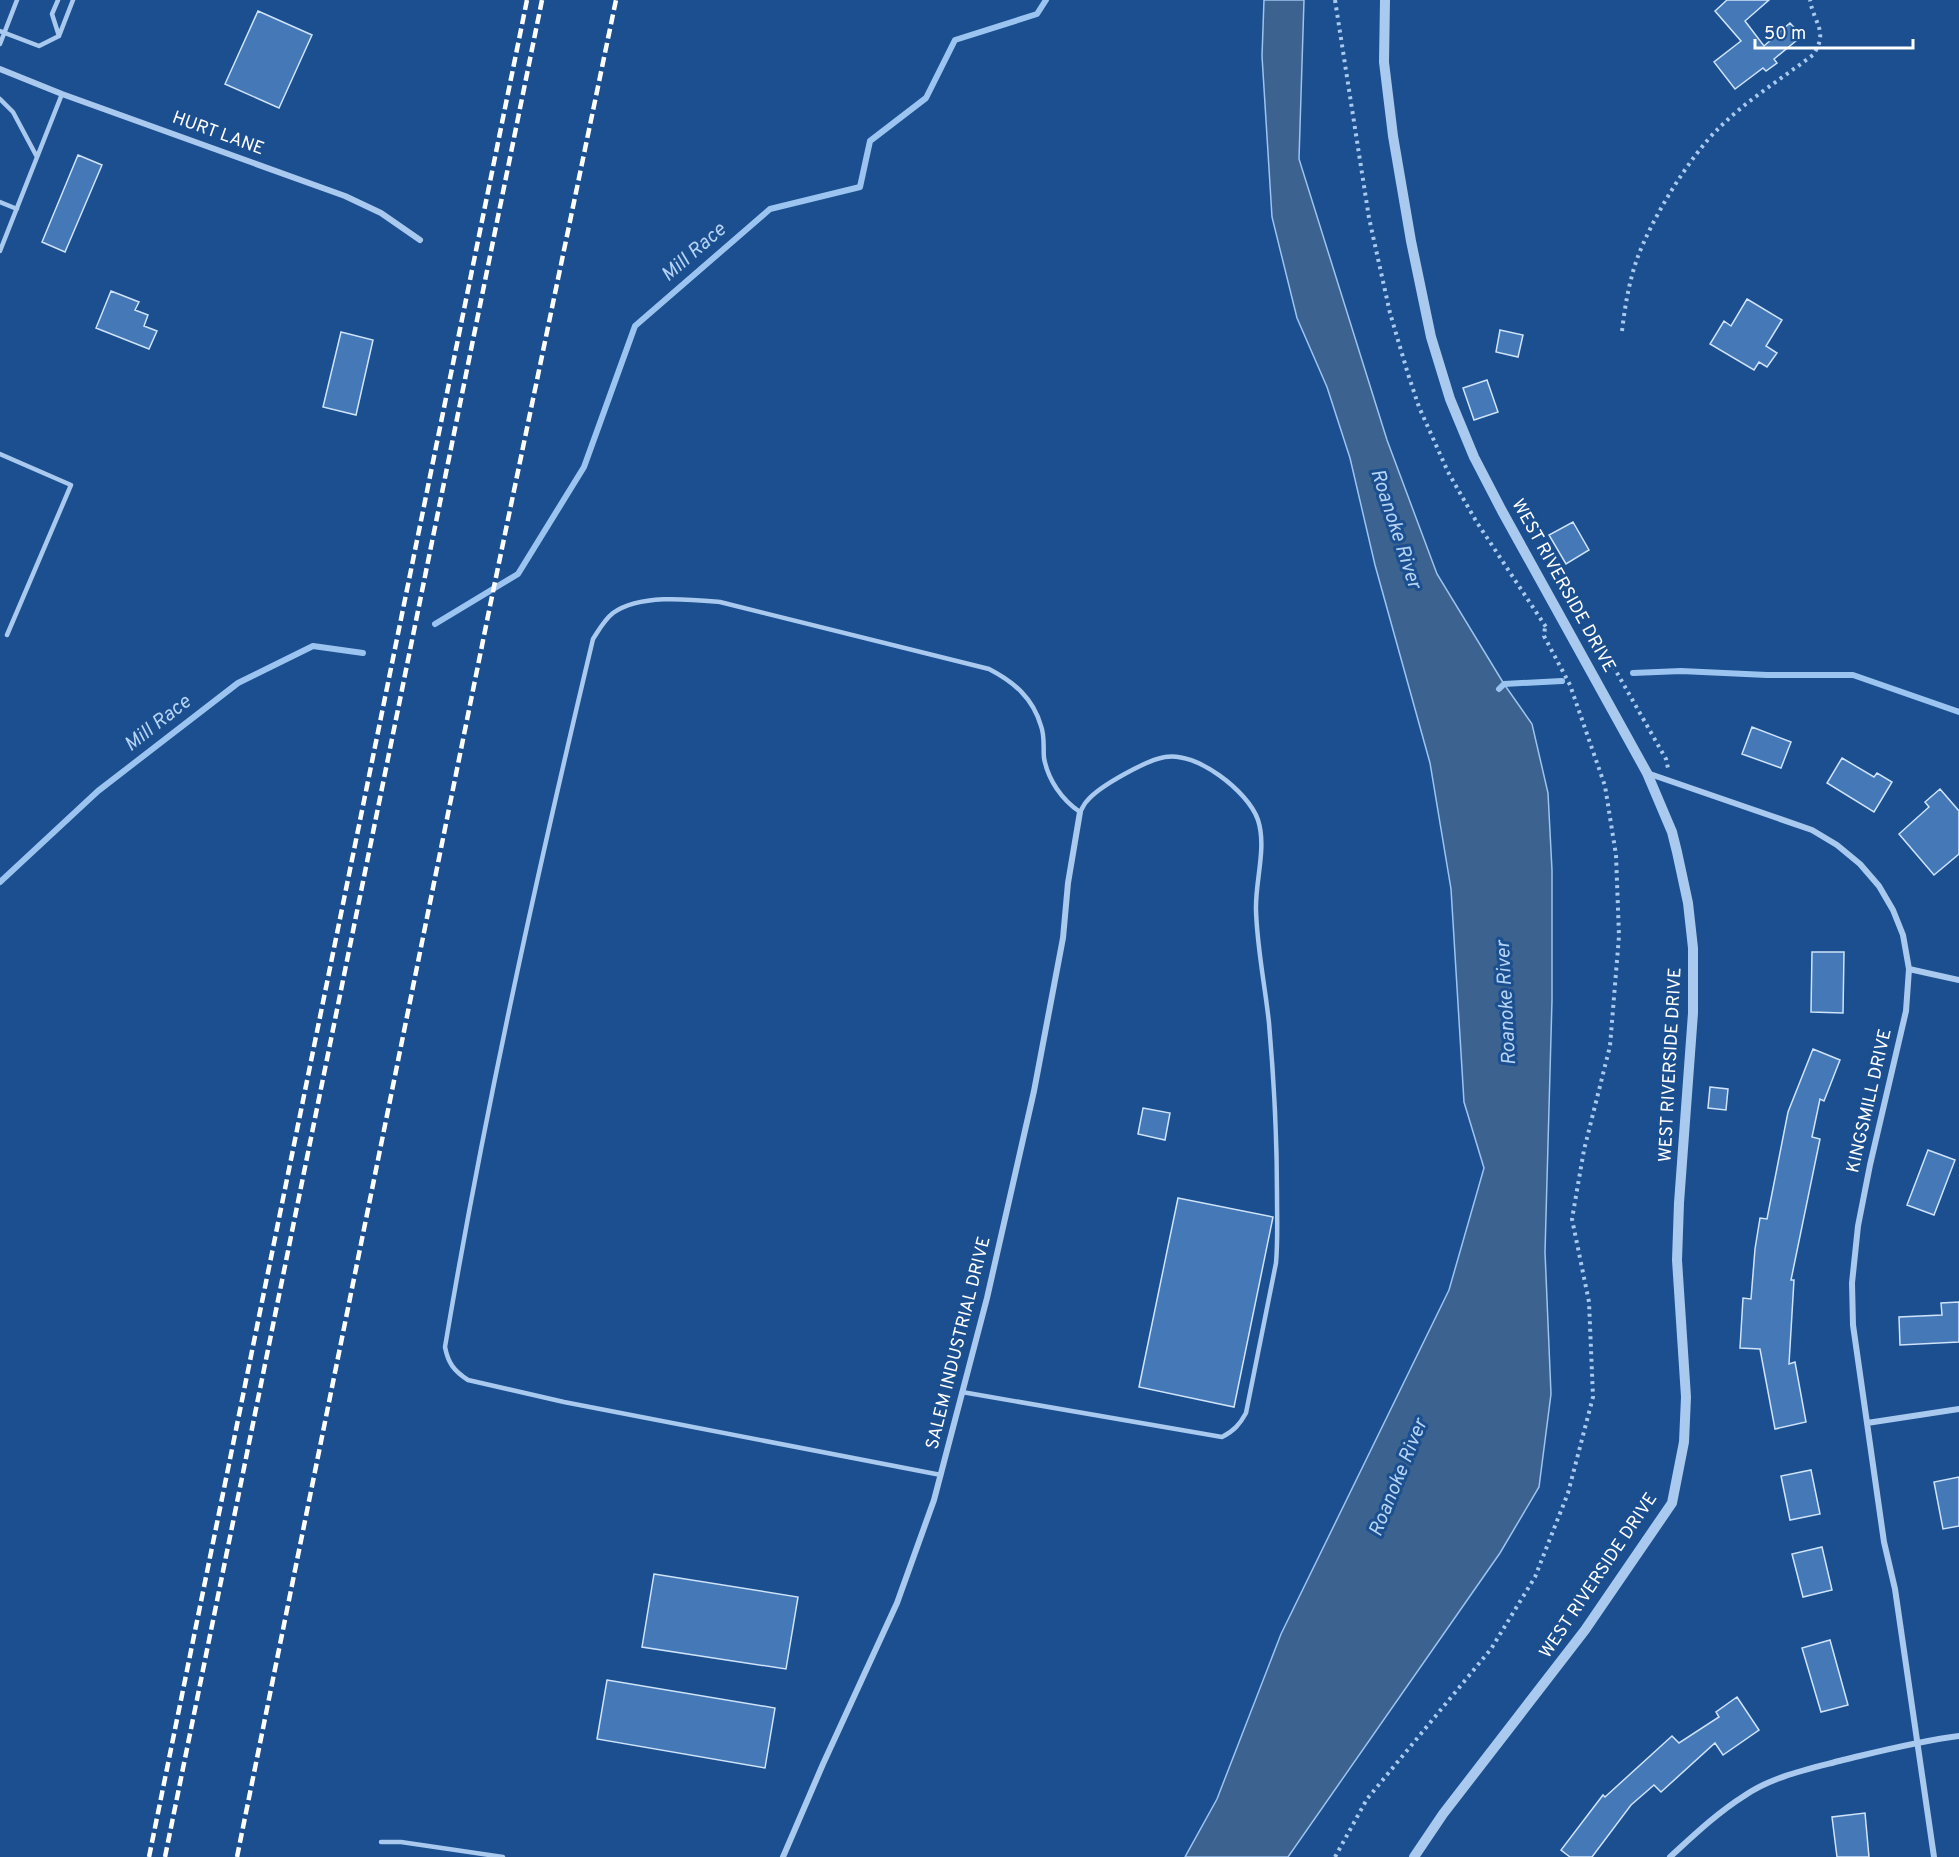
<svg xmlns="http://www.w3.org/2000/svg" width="1959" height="1857" font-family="Overpass,sans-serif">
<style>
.water{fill:#3c6290;stroke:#9cc4f0;stroke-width:1.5}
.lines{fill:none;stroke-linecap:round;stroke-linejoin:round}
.stream{stroke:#9cc4f0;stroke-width:6}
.building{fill:#4478b7;stroke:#cfe3fa;stroke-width:1.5}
.path{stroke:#a9c9ee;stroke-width:4;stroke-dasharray:3 4.5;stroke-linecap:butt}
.service{stroke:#a9c9ee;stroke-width:4.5}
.minor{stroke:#a9c9ee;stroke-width:6}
.tertiary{stroke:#a9c9ee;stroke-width:10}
.rail{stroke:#fff;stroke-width:4.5;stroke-dasharray:10 4.5;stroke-linecap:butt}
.labels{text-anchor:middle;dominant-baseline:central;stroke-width:6;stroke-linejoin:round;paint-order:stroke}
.street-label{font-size:18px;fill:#fff;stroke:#1b4f8f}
.water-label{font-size:20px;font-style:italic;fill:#b5d3f5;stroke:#1b4f8f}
</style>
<rect width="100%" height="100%" fill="#1b4f8f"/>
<path class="water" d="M1264,0H1304L1299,159L1387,440L1437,574L1504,684L1532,724L1548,793L1552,870V1000L1545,1252L1551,1394L1539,1487L1500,1553L1288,1857H1185L1217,1799L1281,1634L1449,1290L1484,1168L1464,1102L1451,889L1430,763L1375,565L1350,458L1327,387L1297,318L1272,217L1262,56Z"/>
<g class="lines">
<path class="stream" d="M435,624L518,574L584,467L635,326L770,209L860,187L870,141L926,98L955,40L1037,14L1046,0
M1633,673L1681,671L1767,675H1853L1959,712
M1499,689L1504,684L1562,681
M0,882L98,791L238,683L313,646L363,653"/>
</g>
<path class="building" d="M1727,0H1769L1745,21L1764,46L1790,23L1802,36L1774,59L1777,63L1766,71L1763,68L1735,89L1714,62L1741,41L1715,11Z
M258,11L312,35L279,108L225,84Z
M78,155L102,165L65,252L42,242Z
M111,291L139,302L135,310L148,315L144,326L157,331L149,349L96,328Z
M1747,299L1782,320L1766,346L1777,353L1767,367L1759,362L1754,370L1710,344L1724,321L1731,326Z
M1500,330L1523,335L1518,357L1496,352Z
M341,332L373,340L356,415L323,407Z
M1487,380L1498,412L1474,420L1463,388Z
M1573,522L1589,550L1566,564L1549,535Z
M1752,727L1791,742L1781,768L1742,754Z
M1842,758L1874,777L1877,773L1892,782L1874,812L1827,783Z
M1940,789L1959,811V854L1934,875L1899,834L1929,807L1925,802Z
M1812,952H1844L1843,1013L1811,1012Z
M1813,1049L1840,1060L1824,1101L1820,1099L1812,1137L1820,1139L1791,1280H1794L1789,1364L1795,1362L1806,1422L1775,1429L1760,1349L1740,1348L1743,1298L1751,1299L1755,1249L1760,1218L1767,1219L1788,1112Z
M1710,1087L1728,1089L1726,1110L1708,1108Z
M1143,1108L1170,1113L1165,1140L1138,1134Z
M1928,1150L1955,1160L1934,1215L1907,1205Z
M1178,1198L1273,1217L1234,1407L1139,1387Z
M1959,1302V1342L1900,1345L1899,1317L1942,1315L1941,1303Z
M1811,1470L1820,1514L1790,1520L1781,1476Z
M1959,1477V1526L1943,1529L1934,1482Z
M1822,1547L1832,1590L1803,1597L1792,1554Z
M654,1574L798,1597L786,1669L642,1647Z
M1830,1640L1848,1705L1821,1712L1802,1648Z
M607,1680L775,1708L765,1768L597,1739Z
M1737,1697L1759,1730L1723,1755L1715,1743L1661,1792L1654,1785L1631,1805L1592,1857H1570L1561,1850L1603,1795L1605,1797L1672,1736L1679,1743L1719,1717L1716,1712Z
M1865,1813L1869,1857H1837L1832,1817Z"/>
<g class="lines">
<path class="path" d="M1335,0L1369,218L1390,313L1408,374L1419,407L1448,472L1476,521L1546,627
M1622,331C1625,306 1629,282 1637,259C1651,220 1689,157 1719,128C1747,100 1781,79 1813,55C1829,31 1814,24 1810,0
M1601,658L1612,664L1666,759L1668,768
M1335,1857L1367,1799L1491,1649L1535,1577L1568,1493L1593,1397L1589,1302L1572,1219L1584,1150L1610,1046L1619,936L1616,855L1605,786L1570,685L1544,636L1545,627"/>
<path class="service" d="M58,0L52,14L59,36
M0,31L39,46L59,36L73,0
M0,44L17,0
M0,99L13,112L37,157
M0,202L17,209
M0,251L62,94
M0,454L71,485L7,635
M941,1475L564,1402L468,1380C454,1371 448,1363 445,1347C485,1109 537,874 593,639C599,630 604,620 613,613C640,594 688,599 720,602L989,669C1014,682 1033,698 1041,726C1045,736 1043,748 1044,758C1048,780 1062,800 1080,812C1082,809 1084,804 1087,801C1099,786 1147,760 1165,757C1196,751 1248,791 1258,820C1267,848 1255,881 1256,910C1257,948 1265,985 1269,1023C1274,1080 1277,1138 1277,1195C1277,1218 1278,1240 1276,1263L1246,1413C1240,1424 1234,1431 1222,1437L962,1392
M381,1842H401L503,1857"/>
<path class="minor" d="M0,69L62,94L345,196L381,213L420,240
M1647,773L1812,830L1837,845L1860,864L1879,886L1893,910L1903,935L1909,969L1906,1011L1870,1165L1858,1226L1852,1283L1853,1325L1884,1542L1895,1589L1934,1857
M1909,969L1959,980
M1867,1423L1959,1409
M783,1857L823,1764L897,1603L934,1500L987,1298L1034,1091L1063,938L1068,883L1080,812
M1670,1857C1693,1836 1717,1813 1744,1796C1773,1776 1809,1769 1843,1760C1881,1751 1919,1741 1959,1736"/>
<path class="tertiary" d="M1385,0L1384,62L1393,136L1411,241L1431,337L1450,399L1474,457L1502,511L1647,773L1672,832L1677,852L1688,903L1693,948V1013L1679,1203L1677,1260L1686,1397L1684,1442L1672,1503L1585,1630L1443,1814L1414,1857"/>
<path class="rail" d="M149,1857L527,0
M165,1857L542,0
M237,1857L490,606L616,0"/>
</g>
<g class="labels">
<g class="street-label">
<text transform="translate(218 134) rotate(20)">HURT LANE</text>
<text transform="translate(1563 586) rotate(61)">WEST RIVERSIDE DRIVE</text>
<text transform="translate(1671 1065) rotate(-87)">WEST RIVERSIDE DRIVE</text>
<text transform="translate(1870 1101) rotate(-77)">KINGSMILL DRIVE</text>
<text transform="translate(959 1343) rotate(-76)">SALEM INDUSTRIAL DRIVE</text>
<text transform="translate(1599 1576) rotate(-56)">WEST RIVERSIDE DRIVE</text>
</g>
<g class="water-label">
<text transform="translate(694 253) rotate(-41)">Mill Race</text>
<text transform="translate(1395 529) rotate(72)">Roanoke River</text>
<text transform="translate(158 724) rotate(-38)">Mill Race</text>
<text transform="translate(1507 1003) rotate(-93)">Roanoke River</text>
<text transform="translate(1399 1478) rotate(-68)">Roanoke River</text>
</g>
</g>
<path d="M1755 39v9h158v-9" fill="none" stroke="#ffffff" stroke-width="3"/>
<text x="1764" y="39" font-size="18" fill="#ffffff" stroke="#1b4f8f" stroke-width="4.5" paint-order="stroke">50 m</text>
</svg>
